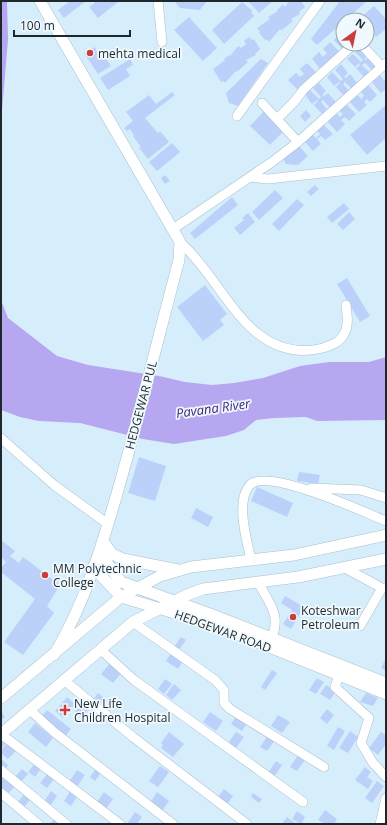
<svg xmlns="http://www.w3.org/2000/svg" width="387" height="825" font-family="'Open Sans',sans-serif">
<style>
.water{fill:#b6a7f0}
.building{fill:#bbd1fa}
.lines{fill:none;stroke-linecap:round;stroke-linejoin:round}
.minor-casing{stroke:#a8bfcc;stroke-width:10}
.major-casing{stroke:#a8bfcc;stroke-width:12}
.minor{stroke:#fff;stroke-width:9}
.major{stroke:#fff;stroke-width:11}
.poi-dot{fill:#cb3d3a;stroke:#eff9fe;stroke-width:1.5}
.labels{text-anchor:middle;dominant-baseline:central;stroke-width:3.5;stroke-linejoin:round;paint-order:stroke}
.poi-label{font-size:12px;fill:#1e272c;stroke:#eff9fe;text-anchor:start}
.street-label{font-size:12px;fill:#1e272c;stroke:#eff9fe}
.water-label{font-size:13px;font-style:italic;fill:#42277a;stroke:#eff9fe}
</style>
<rect width="100%" height="100%" fill="#d6eefc"/>
<path class="water" d="M1,1H7L8,40L1,122Z
M1,300L8,318L57,356L88,365L159,376L185,382L212,385L234,383L263,378L300,366L329,362H369L386,357V420L317,421L306,417L274,418L256,420L244,430L226,436L174,444L143,439L80,423L39,421L20,417L1,410Z"/>
<path class="building" d="M70,1H86L64,18L58,10Z
M97,1H118V2L98,18L89,7Z
M174,1H207L200,10L180,8Z
M248,1H273L259,13Z
M289,1H301L305,7L299,12L300,14L291,19L293,21L282,30L280,29L269,42L267,39L266,41L259,33L260,31L257,28L270,19L268,17L278,11L277,10L283,4L285,7Z
M340,1H367L317,45L311,39Z
M242,2L253,11L251,12L254,16L224,44L212,30Z
M374,6L386,19V29L376,37L367,26V20H361L360,18Z
M189,17L217,48L203,61L174,30Z
M341,33L343,35V44H350L343,50L334,40Z
M249,37L252,40L254,39L260,49L255,54L256,55L246,60L248,62L237,72L236,71L225,83L223,81L221,82L213,69L225,60L224,59L229,55L230,56L238,46L241,48L246,44L244,41Z
M330,42L340,52L327,62L328,63L321,70L312,59L319,52L323,57L327,53L323,49Z
M95,47L100,60L105,57L111,66L98,74L84,53Z
M361,47L367,56L364,59L365,60L368,58L377,65L372,70L365,63L362,65L369,72L364,77L356,68L360,65L359,63L355,67L347,59L353,54L361,62L363,60L355,52Z
M130,59L133,65L126,69L130,76L108,90L100,78Z
M261,59L268,63L238,106L229,103L226,93Z
M307,63L317,73L309,80L308,79L298,90L288,80L296,73L300,77L304,74L300,69Z
M341,64L348,73L344,77L346,78L350,74L358,84L352,89L345,82L343,84L349,91L344,96L336,87L340,83L339,82L334,86L327,77L332,72L341,81L343,79L335,70Z
M380,75L384,80L386,78V89L381,93L372,82Z
M319,83L326,91L322,95L324,96L328,93L336,102L330,108L323,100L321,102L327,109L322,114L314,105L318,101L317,100L312,104L305,95L310,90L319,99L321,97L313,88Z
M368,85L377,95L370,102L367,99L364,102L367,105L359,112L350,102L358,95L361,99L364,96L361,92Z
M172,92L175,95L145,118L158,133L160,131L169,142L148,159L139,148L141,147L133,136L134,135L130,129L127,131L124,128L133,121L126,112L149,95L156,104Z
M346,104L356,114L349,121L345,117L341,120L345,124L337,132L327,121L336,113L340,117L343,114L339,110Z
M386,105V138L367,155L350,135Z
M266,109L272,115L270,118L277,125L286,129L270,145L250,126Z
M306,110L311,116L305,122L300,116Z
M323,124L333,134L325,140L321,136L317,139L321,144L313,151L304,141L312,134L316,138L320,134L316,130Z
M172,143L180,152L157,171L149,162Z
M299,146L308,156L298,165L286,164L283,159Z
M165,175L170,181L165,184L161,178Z
M315,185L319,189L311,196L307,192Z
M275,190L283,198L259,220L252,212Z
M232,197L238,205L195,239L190,233Z
M297,199L304,205L279,231L272,224Z
M344,203L349,209L332,223L327,217Z
M349,212L355,219L343,230L337,224Z
M248,213L255,222L240,235L234,228L244,220L242,218Z
M347,278L370,316L360,322L337,284Z
M205,285L227,314L220,320L224,325L203,341L177,307Z
M139,457L166,466L155,501L128,493Z
M299,472L320,475L318,484L297,481Z
M257,487L293,503L287,517L251,501Z
M196,508L213,517L208,527L191,518Z
M1,540L15,551L10,556L19,563L23,557L60,585L47,606L54,613L23,655L4,642L35,599L1,572V568L6,562L1,557Z
M285,596L304,607L291,629L283,624L292,610L281,603Z
M181,637L186,640L179,650L174,647Z
M171,653L183,661L178,669L166,661Z
M386,658V671L381,668Z
M110,663L122,672L113,683L101,674Z
M272,670L277,673L265,690L261,687Z
M317,678L324,682L316,694L309,690Z
M165,679L172,684L164,694L158,689Z
M174,684L181,690L172,700L166,695Z
M326,685L336,691L330,700L320,694Z
M98,693L104,698L99,705L93,700Z
M366,693L378,698L373,706L360,702Z
M67,697L75,704L63,718L55,711Z
M83,701L90,707L83,717L75,712Z
M327,709L334,715L327,724L320,718Z
M47,710L71,729L64,738L40,718Z
M1,711L5,717L1,720Z
M210,712L223,721L216,731L203,722Z
M237,715L248,722L242,731L231,724Z
M278,715L290,722L282,733L271,726Z
M35,723L53,738L46,747L28,732Z
M338,727L345,731L334,750L327,746Z
M350,731L358,737L348,753L339,748Z
M169,732L184,744L173,757L161,748L163,745L161,743Z
M236,732L244,737L236,748L229,742Z
M381,732L386,735V744L378,755L369,748Z
M268,735L275,740L267,751L260,747Z
M2,741L6,743L1,748V742Z
M7,743L16,751L8,759L1,753V750Z
M298,755L305,760L297,771L290,767Z
M1,759L8,765L5,770L1,766Z
M276,761L282,765L274,777L268,773Z
M36,762L42,767L35,777L28,772Z
M160,766L169,772L158,787L149,781Z
M97,767L102,771L95,781L90,777Z
M365,767L371,772L367,777L373,781L368,789L355,780Z
M22,769L28,774L20,783L14,778Z
M77,770L85,775L77,787L69,782Z
M47,774L54,779L47,788L40,783Z
M1,775L14,787L7,795L1,790Z
M377,781L384,786L372,803L365,798Z
M224,789L233,796L227,805L217,798Z
M71,790L78,795L71,806L64,801Z
M51,791L57,796L50,806L44,802Z
M104,792L113,799L106,809L97,802Z
M157,792L169,801L162,811L150,803Z
M253,793L262,799L259,803L251,797Z
M24,794L30,800L24,807L18,802Z
M325,810L337,819L334,824H325L318,820Z
M297,811L305,817L301,824L292,819Z
M135,812L142,817L137,824H127Z
M287,817L296,824H282Z
M55,818L59,822L57,824H50Z"/>
<g class="lines">
<g class="minor-casing">
<path id="minor" d="M158,1L162,42
M361,44L382,67
M262,103L298,142
M237,116L320,1
M278,118L294,102L304,89L354,44
M250,177L268,179L386,166
M173,229L272,162L298,142L386,63
M180,242C210,269 227,308 257,333C277,349 299,354 323,348C332,345 341,342 345,332C349,324 347,314 346,305
M1,438L54,485L108,524
M311,488L361,490L386,498
M251,560C247,541 235,501 250,485C267,467 364,512 386,521
M345,568L382,588L360,626
M258,582C271,606 283,617 269,644
M133,622L215,680L224,690V703L230,709L324,767
M101,650L134,680L303,802
M341,669L335,687L369,718L361,743L373,763L386,777
M65,681L133,737L247,824
M30,710L54,732L173,824
M1,734L120,824
M1,770L66,824
M1,793L38,824
M380,824L386,798"/>
</g>
<g class="major-casing">
<path id="major" d="M40,1L180,242L179,260C159,334 141,409 120,483C103,542 86,602 54,655
M104,542L107,563L121,582L218,617L386,683
M105,544L112,554L123,559L178,570
M93,567L121,597L215,625L386,694
M1,698L121,597L160,576L191,567L294,555L386,535
M1,734L133,622L187,595L203,589L298,577L386,559"/>
</g>
<use href="#minor" class="minor"/>
<use href="#major" class="major"/>
</g>
<g class="poi-dot">
<circle cx="90" cy="53" r="4"/>
<circle cx="45" cy="575" r="4"/>
<circle cx="293" cy="617" r="4"/>
<path d="M63 704h4v4h4v4h-4v4h-4v-4h-4v-4h4z"/>
</g>
<g class="labels">
<g class="poi-label">
<text x="98" y="53">mehta medical</text>
<text x="53" y="568">MM Polytechnic<tspan x="53" dy="14">College</tspan></text>
<text x="301" y="610">Koteshwar<tspan x="301" dy="14">Petroleum</tspan></text>
<text x="74" y="703">New Life<tspan x="74" dy="14">Children Hospital</tspan></text>
</g>
<g class="street-label">
<text transform="translate(141 405) rotate(-75)">HEDGEWAR PUL</text>
<text transform="translate(223 631) rotate(20)">HEDGEWAR ROAD</text>
</g>
<g class="water-label">
<text transform="translate(213 408) rotate(-8)">Pavana River</text>
</g>
</g>
<rect width="387" height="825" fill="none" stroke="#1e272c" stroke-width="4"/>
<g transform="translate(355 32) rotate(33)"><circle r="19" fill="#eff9fe" stroke="#9ba5aa"/>
<path d="M0-3L7 15L0 10L-7 15Z" fill="#cb3d3a"/>
<text y="-6" font-size="11" font-weight="bold" text-anchor="middle" fill="#1e272c">N</text>
</g>
<path d="M14 30v6h116v-6" fill="none" stroke="#1e272c" stroke-width="2"/>
<text x="20" y="30" font-size="12" fill="#1e272c" stroke="#eff9fe" stroke-width="3" paint-order="stroke">100 m</text>
</svg>
